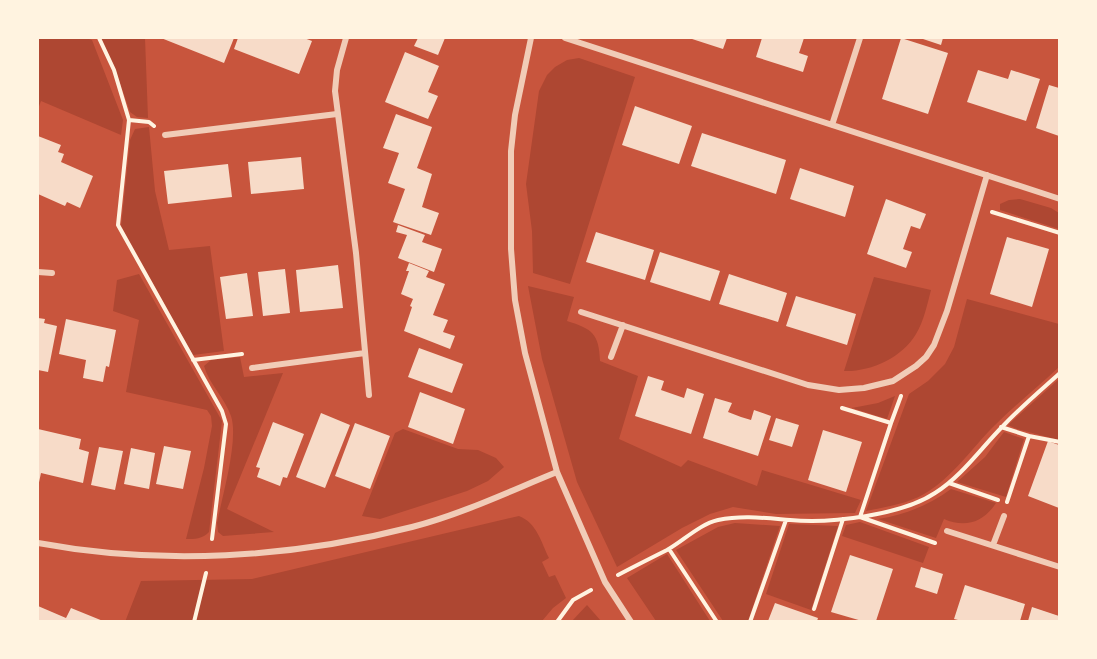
<svg xmlns="http://www.w3.org/2000/svg" width="1097" height="659" font-family="'Noto Serif',serif">
<style>
.green{fill:#ae4732}
.building{fill:#f7dbc8}
.lines{fill:none;stroke-linecap:round;stroke-linejoin:round}
.path{stroke:#fff3e0;stroke-width:4}
.minor{stroke:#f1ccb7;stroke-width:6}
</style>
<rect width="100%" height="100%" fill="#c8553d"/>
<path class="green" d="M38,38H86L92,40L123,120L121,135L41,101L38,109Z
M101,38H145L148,118L137,117L130,112L114,66Z
M579,58L635,77L570,284L533,273L532,231L526,184L539,91L547,75L555,67L567,60Z
M149,127L155,191L169,250L210,246L224,351L193,355L121,226L130,140L135,129Z
M1020,199L1051,208L1059,213V229L1000,210V204L1009,200Z
M139,274L222,421L209,532C203,539 194,539 186,539L204,468L212,426L211,416L207,410L126,392L139,320L113,311L117,280Z
M874,277L931,290C927,305 924,321 916,334C902,358 870,372 844,371Z
M528,286L574,297L567,321C592,329 599,333 600,361L638,376L619,439L681,467L688,460L757,486L762,470L861,500L855,513L776,514L733,507L710,514L682,528L617,567L577,482L542,359Z
M967,299L1059,324V367C1038,387 1015,405 994,426C971,449 953,477 924,494C907,504 885,507 866,511L909,394L928,381L945,364L954,347Z
M240,357L244,377L283,373L227,509L274,532L223,536L218,532L217,523C222,497 239,440 231,416C225,398 209,384 204,366L211,360Z
M1059,379V440L1017,429L1008,425Z
M895,396L887,419L852,408L878,403Z
M403,429L458,449L478,450L496,458L504,467L488,481L467,491L380,519L362,516L395,433Z
M1004,432L1024,439L1006,497L957,482L985,457Z
M951,489L996,503C983,523 965,528 944,519L936,538L878,519C904,515 930,505 951,489Z
M519,516C537,523 541,542 549,558L542,562L549,577L555,575L566,598L553,608L542,621L125,622L141,581L252,579Z
M860,522L929,547L923,563L842,536L846,525Z
M735,523L780,526L748,621H723L676,550L718,527Z
M789,524L838,526L811,610L766,594Z
M667,554L710,621H656L627,578Z
M587,605L601,621H572Z"/>
<path class="building" d="M161,38H234L224,63Z
M238,38H304L312,41L299,74L234,49Z
M418,38H445L438,55L414,46Z
M689,38H727L723,49Z
M762,38H804L799,53L808,56L803,72L756,57Z
M901,38L948,53L928,114L882,99Z
M920,38H943L941,45Z
M405,52L439,66L428,92L438,96L428,119L385,102Z
M978,70L1008,79L1011,70L1040,79L1026,121L967,102Z
M1049,85L1059,88V136L1036,128Z
M635,106L692,126L679,164L622,145Z
M396,114L432,127L417,168L432,174L422,207L439,213L431,235L393,222L405,189L388,183L399,153L383,148Z
M702,133L786,160L776,194L691,166Z
M38,136L61,145L58,152L64,154L61,162L93,176L80,208L67,202L65,206L38,194Z
M301,157L304,189L251,194L248,162Z
M228,164L232,197L168,204L164,171Z
M800,168L854,186L845,217L790,199Z
M886,199L926,214L920,229L911,226L903,249L912,252L906,268L867,254Z
M398,225L425,235L422,242L442,249L434,272L398,258L407,235L396,232Z
M596,232L654,250L645,280L586,262Z
M1007,237L1049,249L1032,307L990,294Z
M660,252L720,271L710,301L650,282Z
M409,263L429,271L426,277L445,284L433,315L448,320L443,332L455,336L450,349L404,331L412,307L410,306L413,299L401,294L409,271H406Z
M338,265L343,308L300,312L296,270Z
M285,269L290,313L263,316L258,272Z
M247,273L253,316L226,319L220,277Z
M729,274L787,293L778,322L719,304Z
M796,296L856,314L847,345L786,326Z
M38,318L45,319L44,323L57,326L48,372L38,370Z
M66,319L116,330L109,367L106,366L103,382L83,378L86,360L59,354Z
M419,348L463,364L452,393L408,377Z
M648,376L664,381L661,390L684,398L687,388L704,394L691,434L635,416Z
M420,392L465,409L453,444L408,427Z
M715,398L732,403L728,412L741,417L751,420L754,410L771,416L758,456L703,438Z
M321,413L350,425L325,488L296,477Z
M776,418L799,425L792,447L769,440Z
M273,422L304,434L287,478L283,477L280,486L257,477L260,468L256,467Z
M355,423L390,436L370,489L335,476Z
M38,429L81,439L79,449L89,452L83,483L41,473L38,487Z
M823,430L862,442L846,492L808,480Z
M1048,441L1059,445V508L1028,496Z
M164,446L191,451L183,489L156,484Z
M99,447L123,451L115,490L91,485Z
M131,448L155,453L149,489L124,484Z
M850,555L893,569L876,621H862L831,612Z
M921,567L943,574L937,594L915,587Z
M965,585L1025,604L1020,621H962L954,619Z
M775,603L818,618L817,621H768Z
M38,606L66,618L71,608L103,621H38Z
M1032,607L1059,616V621H1028Z"/>
<g class="lines">
<path class="path" d="M99,38L114,70L129,120L118,225L222,411L226,424L212,539
M129,120L149,122L154,126
M992,212L1060,233
M193,360L242,354
M842,408L891,423L860,517L935,543
M891,423L901,396
M1001,427L1029,436L1060,442
M949,483L998,500
M1007,502L1029,436
M669,549L717,622
M618,575C635,566 651,558 667,550C683,541 700,524 718,520C742,515 765,518 790,520C830,524 902,515 935,493C962,476 981,448 1003,426C1021,407 1040,391 1060,373
M814,609L843,519
M194,622L206,573
M557,622L573,600L591,590
M750,622L786,520"/>
<path class="minor" d="M346,38L337,70L335,91L356,253L369,395
M531,38L515,115L511,151V249L515,300L525,353L557,472L605,582L631,622
M565,38L1060,199
M832,125L860,38
M165,135L337,114
M38,272L52,273
M581,312L808,385L839,390L864,388L893,381L916,366L926,357L934,345L947,311L987,175
M611,357L623,325
M252,368L365,353
M947,531L1060,567
M38,543C161,566 291,558 412,527C462,514 510,491 557,472
M993,545L1004,516"/>
</g>
<rect width="1097" height="659" fill="none" stroke="#fff3e0" stroke-width="78"/>
</svg>
